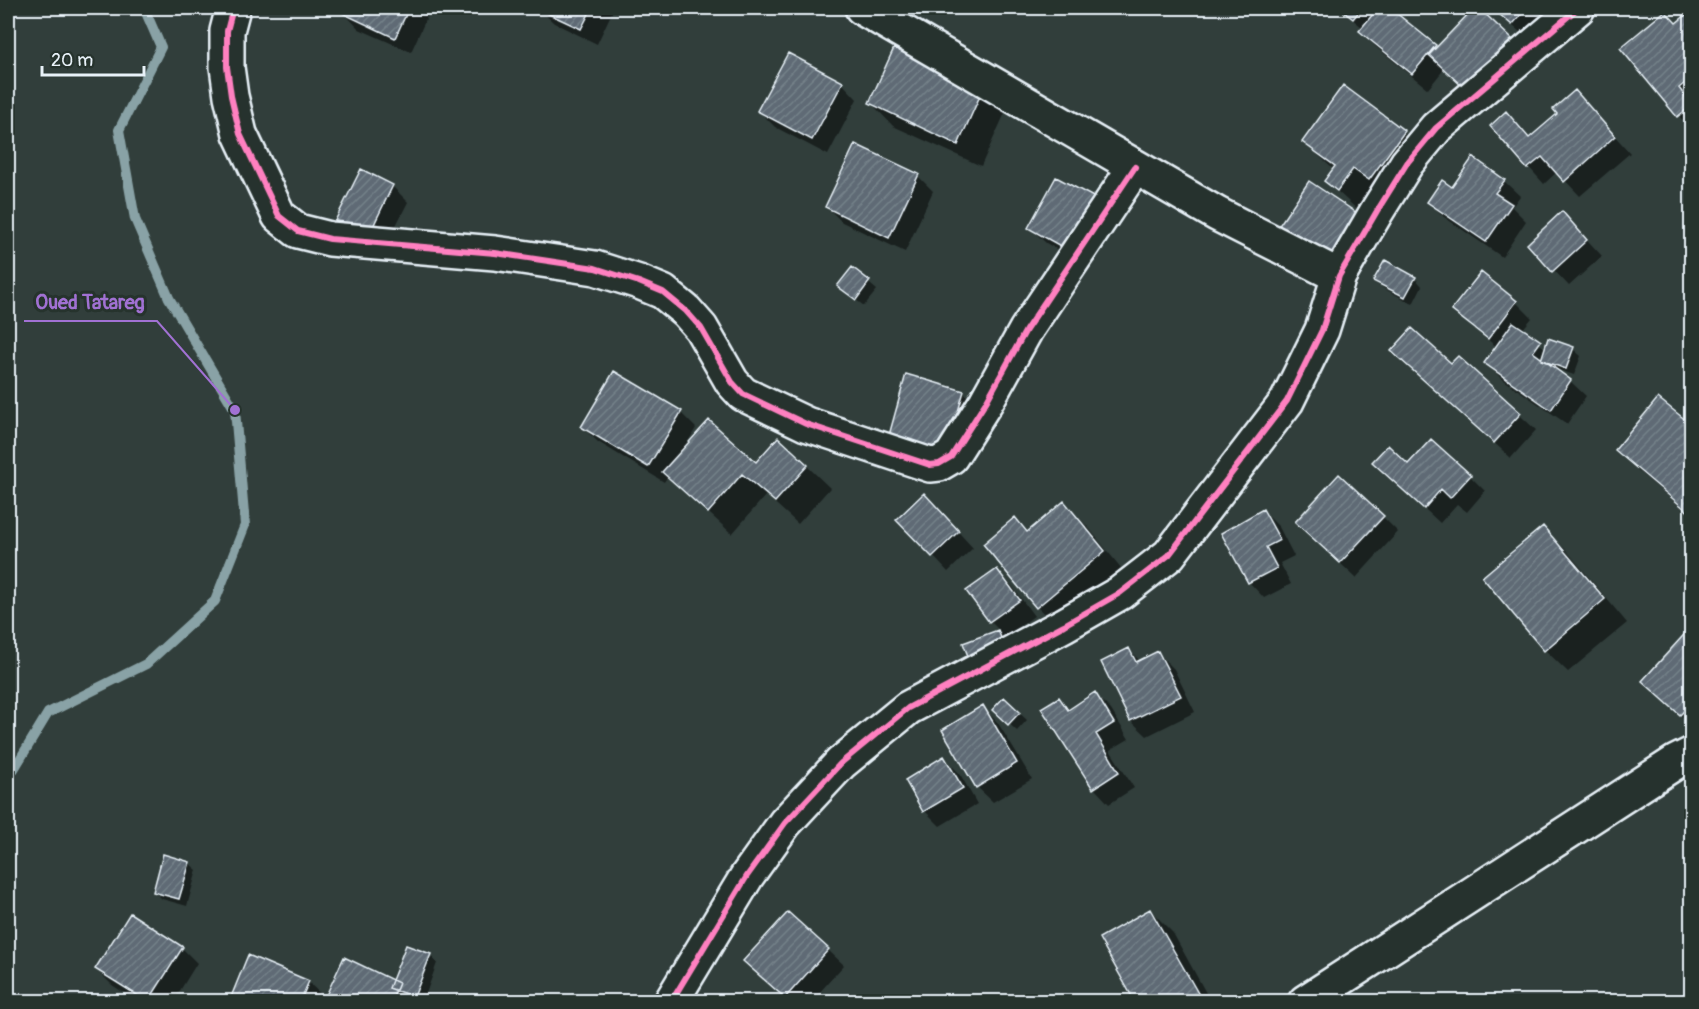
<svg xmlns="http://www.w3.org/2000/svg" width="1699" height="1009" font-family="Pangolin,sans-serif">
<style>
.shadow{fill:#0007}
.lines{fill:none;stroke-linecap:round;stroke-linejoin:round}
.stream{stroke:#89a2a6;stroke-width:10}
.building{fill:url(#building-hatch);stroke:#e8f1f8;stroke-width:1.5}
.street-casing{stroke:#e8f1f8;stroke-width:38}
.street{stroke:#26332d;stroke-width:33}
.cycleway-casing{stroke:#26332d;stroke-width:10}
.cycleway{stroke:#ff80c0;stroke-width:6}
.leader{fill:none;stroke:#a171d3;stroke-width:2}
.callout-dot{fill:#a171d3;stroke:#26332d;stroke-width:2}
.callout-label{font-size:20px;text-anchor:middle;font-weight:bold;fill:#a171d3;stroke:#26332d;stroke-width:6;stroke-linejoin:round;paint-order:stroke}
</style>
<defs>
<pattern id="building-hatch" width="6" height="6" patternUnits="userSpaceOnUse" patternTransform="scale(1.5)"><rect width="6" height="6" fill="#5e6b75"/><path d="M-1 1l2-2M0 6l6-6M5 7l2-2" fill="none" stroke="#758189"/></pattern>
</defs>
<rect width="100%" height="100%" fill="#313e3b"/>
<filter id="ink" filterUnits="userSpaceOnUse"><feTurbulence type="fractalNoise" baseFrequency=".0167" numOctaves="2"/><feDisplacementMap in="SourceGraphic" scale="12" xChannelSelector="R" yChannelSelector="G"/><feConvolveMatrix kernelMatrix="1 2 1 2 8 2 1 2 1" color-interpolation-filters="sRGB"/></filter>
<g filter="url(#ink)">
<path class="shadow" d="M346,8H431L411,52L359,29L344,13Z
M538,8H614L597,44L554,23Z
M1339,8H1368L1375,14L1380,8H1387L1437,49L1476,8L1527,55L1445,68L1428,89L1376,47L1361,31L1363,28Z
M1492,8H1555L1528,39Z
M1692,12V129L1679,116L1677,24Z
M842,83L857,99L828,155L775,127L759,111Z
M983,90L1005,113L981,166L893,126L871,103Z
M1590,108L1630,153L1580,196L1557,172L1544,184L1492,126L1521,129L1530,139Z
M1404,132L1426,155L1361,213L1326,181L1334,170L1304,142Z
M362,171L392,186L408,202L381,255L350,240Z
M918,176L933,191L905,252L842,222L827,207Z
M1504,181L1520,196L1512,207L1526,221L1502,257L1444,217L1429,202L1453,189Z
M1116,218L1089,268L1046,243L1030,228Z
M1368,223L1384,238L1353,285Z
M1577,229L1602,256L1569,286L1529,244Z
M852,269L877,290L864,306L847,293Z
M1481,274L1516,302L1532,318L1522,330L1546,349H1573L1581,356L1574,375L1551,367L1570,381L1586,396L1567,424L1501,378L1486,363L1497,347L1469,325L1453,310Z
M1415,278L1422,286L1413,304L1383,288L1375,280Z
M1458,358L1536,430L1511,458L1409,366H1451Z
M963,392L978,408L961,470L905,454Z
M681,413L696,428L686,445L687,446L756,465L807,466L830,488L798,524L766,495L732,534L668,476L664,482L598,442L582,427Z
M1692,427V516L1639,472L1617,449Z
M1408,466L1470,476L1485,491L1467,512L1457,504L1440,523L1390,477Z
M1064,503L1087,526L1126,574L1060,629L1037,607L1015,519L1028,533Z
M939,511L973,548L948,572L933,556Z
M1263,511L1279,527L1294,556L1280,563L1291,584L1264,598L1249,582Z
M1383,517L1398,532L1356,578L1312,537Z
M1543,528L1566,550L1627,623L1568,672L1545,650Z
M997,571L1012,586L1034,616L1004,638L1005,639L965,644L1000,631L990,621L969,592Z
M1692,628V726L1645,681Z
M1129,650L1141,662L1158,653L1174,669L1195,712L1147,736L1131,721L1103,663Z
M1095,694L1111,710L1129,739L1110,750L1134,788L1109,804L1094,788L1059,699L1070,710Z
M1004,699L1027,720L1017,731L994,710Z
M983,707L998,723L1032,779L993,802L977,787Z
M944,758L960,774L977,804L940,826L925,811Z
M189,863L197,870L187,906L162,899L154,891Z
M1150,910L1173,933L1211,1002H1137Z
M182,948L197,963L173,1002H138L112,985L96,969Z
M828,950L844,965L811,1002H789L745,961Z
M430,955L437,963L423,1002H231L308,982L326,999L393,982Z"/>
<g class="lines">
<path class="stream" d="M8,775L14,769L48,713L146,664L215,601L245,525L235,410L169,298L135,219L119,130L161,47L144,8"/>
</g>
<path class="building" d="M345,8H409L395,38L342,13Z
M536,8H592L581,29Z
M1339,8H1362L1353,19Z
M1378,8H1390L1436,45L1412,74L1359,31Z
M1474,8H1479L1512,39L1465,89L1429,55Z
M1492,8H1527L1512,25Z
M1692,10V77L1679,88L1692,105L1677,117L1620,48L1665,11L1676,23Z
M894,48L983,89L958,145L869,103Z
M788,53L843,82L812,140L757,111Z
M1343,85L1405,131L1369,180L1353,169L1337,191L1324,181L1335,166L1302,142Z
M1575,90L1615,136L1564,182L1542,157L1527,169L1490,126L1506,111L1529,138L1557,114L1553,109Z
M855,144L919,174L889,238L825,207Z
M1473,157L1505,180L1495,193L1512,204L1486,242L1427,202L1442,180L1452,187Z
M361,169L393,185L366,241L333,225Z
M1056,177L1101,201L1073,253L1028,228Z
M1309,181L1369,221L1337,270L1276,230Z
M1562,211L1587,240L1552,272L1527,244Z
M1385,260L1416,277L1405,297L1373,281Z
M852,267L870,281L856,300L837,286Z
M1481,272L1517,301L1488,339L1451,310Z
M1513,322L1541,341L1533,352L1571,380L1551,410L1484,363Z
M1412,328L1451,363L1458,356L1521,413L1494,443L1391,351Z
M1548,338L1574,347L1566,369L1541,360Z
M614,371L682,411L648,467L581,427Z
M906,374L964,391L945,456L888,439Z
M1658,398L1692,425V515L1615,450Z
M709,420L756,462L778,437L808,465L775,502L742,474L708,513L662,472Z
M1431,439L1471,475L1450,498L1441,489L1424,509L1372,462L1388,445L1408,464Z
M1339,474L1384,516L1340,563L1295,522Z
M924,493L959,531L932,557L896,520Z
M1064,501L1105,551L1036,608L983,544L1015,517L1027,532Z
M1263,509L1280,540L1266,547L1277,568L1248,583L1221,533Z
M1543,526L1605,599L1544,651L1482,577Z
M997,569L1020,600L989,622L966,591Z
M1692,626V703L1680,715L1642,681Z
M998,630L1006,651L971,664L963,643Z
M1129,648L1136,662L1158,651L1181,696L1130,721L1101,662Z
M1095,692L1114,723L1096,734L1119,772L1093,789L1041,708L1059,697L1068,710Z
M1004,697L1020,712L1008,725L992,710Z
M983,705L1017,763L976,788L942,730Z
M944,756L963,788L923,812L905,780Z
M163,854L190,862L179,899L153,892Z
M1150,909L1203,1002H1135L1099,938Z
M788,912L829,949L785,998L743,961Z
M130,913L183,947L148,1002L95,969Z
M406,945L431,954L414,997L389,988Z
M248,955L309,981L300,1002H229Z
M344,957L399,983L391,1002H323Z"/>
<g class="lines">
<g class="street-casing">
<path id="street" d="M233,8L227,31V67L231,96L240,134L279,216L298,231L330,239L495,253L595,268L639,282L663,292L686,311L701,328L732,382L743,394L806,424L930,465L939,464L951,457L986,402L1026,330L1135,167
M862,8L1217,214L1339,276
M671,1002L747,876L785,823L841,763L908,708L1064,625L1120,593L1169,555L1287,401L1322,330L1339,276L1377,211L1407,163L1436,128L1578,8
M1305,1002L1676,762L1692,754"/>
</g>
<use href="#street" class="street"/>
<g class="cycleway-casing">
<path id="cycleway" d="M233,8L227,31V67L231,96L240,134L279,216L298,231L330,239L495,253L595,268L639,282L663,292L686,311L701,328L732,382L743,394L806,424L930,465L939,464L951,457L986,402L1026,330L1135,167
M671,1002L747,876L785,823L841,763L908,708L1064,625L1120,593L1169,555L1287,401L1322,330L1339,276L1377,211L1407,163L1436,128L1578,8"/>
</g>
<use href="#cycleway" class="cycleway"/>
</g>
</g>
<path class="leader" d="M235 410L157 321H24"/>
<circle class="callout-dot" cx="235" cy="410" r="6"/>
<g class="callout-label">
<text x="90" y="309">Oued Tatareg</text>
</g>
<rect width="1699" height="1009" fill="none" stroke="#26332d" stroke-width="30"/>
<rect x="15" y="15" width="1669" height="979" fill="none" stroke="#e8f1f8" stroke-width="2" filter="url(#ink)"/>
<path d="M42 66v9h102v-9" fill="none" stroke="#e8f1f8" stroke-width="3"/>
<text x="51" y="66" font-size="18" fill="#e8f1f8" stroke="#26332d" stroke-width="4.5" paint-order="stroke">20 m</text>
</svg>
